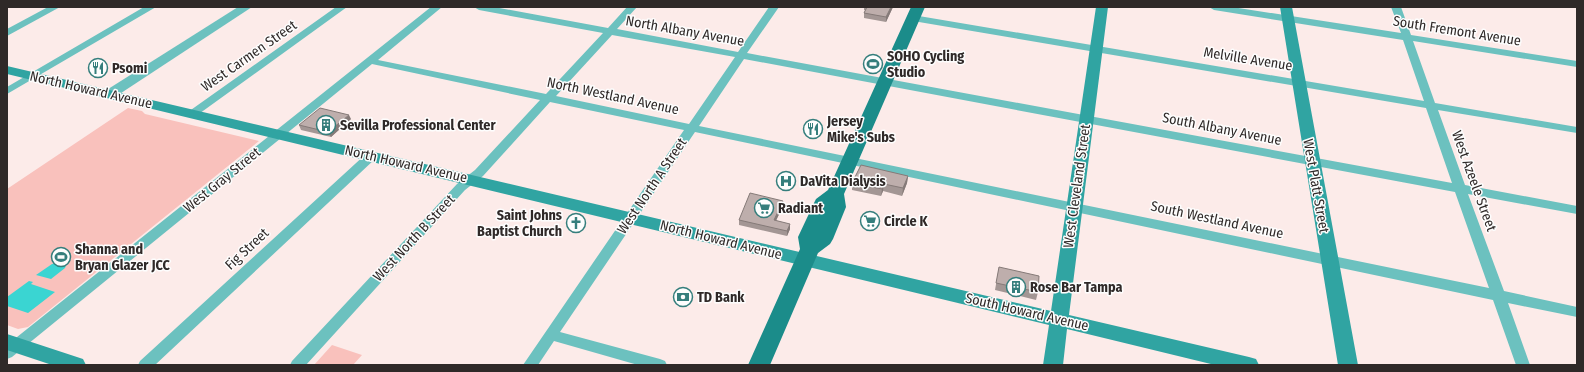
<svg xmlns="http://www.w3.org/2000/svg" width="1584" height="372" font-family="'Fira Sans Condensed',sans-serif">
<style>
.green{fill:#f9c1bc}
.water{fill:#3ad5d2}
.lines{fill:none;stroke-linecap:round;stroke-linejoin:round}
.minor{fill:#6cc1bf;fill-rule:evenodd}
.tertiary{fill:#6cc1bf;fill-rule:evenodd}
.secondary{fill:#30a4a2;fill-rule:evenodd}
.primary{fill:#1b8c8a;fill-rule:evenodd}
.wall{fill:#a39694}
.shaded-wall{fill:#857a78}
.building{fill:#beaeac;stroke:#857a78}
.labels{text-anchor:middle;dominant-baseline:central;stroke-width:3;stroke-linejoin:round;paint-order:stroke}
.street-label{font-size:14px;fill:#2f2928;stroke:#fdfdfd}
.poi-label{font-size:14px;font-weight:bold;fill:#2f2928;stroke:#fdfdfd;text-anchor:start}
</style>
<rect width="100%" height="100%" fill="#fcebe9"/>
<path class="green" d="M128,108L142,111L145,114L259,141L28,327L18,329L7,325V189Z
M332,345L362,355L353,365H314Z"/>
<path class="water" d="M63,261L67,263L65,268L51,279L36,275L52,264Z
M29,281L33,282L31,284L55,292L28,313L7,306V297Z"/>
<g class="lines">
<path class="minor" d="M48,7H60L7,36V29Z
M144,7H156L7,94V87Z
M336,7H347L196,116H188L187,114L188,112Z
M431,7H442L378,60L546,94L603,33L479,10L474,7H494L608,28L627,7H637L617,29L738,52L769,7H779L747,53L1452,183L1426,108L913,21L908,18L913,15L1424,101L1403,40L1214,10L1209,7H1232L1401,33L1391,7H1401L1411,35L1577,61V67L1413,41L1435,103L1577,127V133L1438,110L1465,185L1577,206V214L1468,194L1504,291L1577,307V317L1508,303L1530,365H1516L1493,300L695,132L560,332L660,359L665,361L667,365H638L554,341L538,365H523L684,130L550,102L483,176L465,190L306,365H290L292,361L457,184L475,170L540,100L372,64L12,357L7,359V345ZM612,35L735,57L689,124L556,96ZM744,59L1455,192L1489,288L699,126Z
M371,152L375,153L377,156L375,159L155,365H138L140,361L367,153Z"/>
<path class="tertiary" d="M238,7H252L115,97H105L103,94L105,91Z"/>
<path class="secondary" d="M1096,7H1108L1069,315L1249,357L1256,359L1259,365H1215L1067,329L1063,365H1043L1049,325L7,74V66L1051,311Z
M1280,7H1292L1358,365H1338Z
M7,334L83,359L86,365H52L7,350Z"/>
<path class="primary" d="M911,7H925L844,194L846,207L833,239L830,244L818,253L770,365H748L800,249L798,237L814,203L816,199L828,190Z"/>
</g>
<path class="wall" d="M864,7H893L886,22L864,18V13L865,10H864Z
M351,119L331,137L301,130L299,125Z
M908,176L907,183L902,196L883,191L881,196L852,190V183Z
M783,206L776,220L790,229L787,236L739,225V220Z
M999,267L1038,292L1036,300L995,290Z"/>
<path class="shaded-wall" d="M891,7H893L886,22V17Z
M349,115L351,119L331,137L328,132Z
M908,176L907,183L902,196L903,188Z
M884,184L883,191L881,196L882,189Z
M783,201V206L774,225V220Z
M790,224V229L787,236V231Z"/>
<path class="building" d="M867,7H891L886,17L864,13Z
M320,108L349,115L328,132L299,125Z
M861,165L908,176L903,188L884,184L882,189L852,183Z
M750,193L783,201L774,220L790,224L787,231L739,220Z
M999,267L1039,276L1038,292L996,283Z"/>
<defs>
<g id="stadium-ring" transform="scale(1)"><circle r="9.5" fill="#fdfdfd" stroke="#357e7c" stroke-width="1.5"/><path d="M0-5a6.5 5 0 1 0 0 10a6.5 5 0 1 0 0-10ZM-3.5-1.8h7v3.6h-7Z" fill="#357e7c"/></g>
<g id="restaurant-ring" transform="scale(1)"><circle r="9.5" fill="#fdfdfd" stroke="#357e7c" stroke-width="1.5"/><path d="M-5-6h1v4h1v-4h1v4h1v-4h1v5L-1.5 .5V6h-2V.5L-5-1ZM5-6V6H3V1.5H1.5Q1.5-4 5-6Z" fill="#357e7c"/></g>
<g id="building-ring" transform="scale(1)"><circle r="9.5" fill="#fdfdfd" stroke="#357e7c" stroke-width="1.5"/><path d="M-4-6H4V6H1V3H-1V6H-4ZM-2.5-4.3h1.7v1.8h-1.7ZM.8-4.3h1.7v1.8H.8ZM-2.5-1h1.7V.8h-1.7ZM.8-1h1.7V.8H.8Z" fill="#357e7c"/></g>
<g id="hospital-ring" transform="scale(1)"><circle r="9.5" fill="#fdfdfd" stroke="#357e7c" stroke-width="1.5"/><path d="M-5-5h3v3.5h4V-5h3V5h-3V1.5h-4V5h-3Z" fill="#357e7c"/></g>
<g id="supermarket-ring" transform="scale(1)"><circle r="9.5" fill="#fdfdfd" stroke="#357e7c" stroke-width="1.5"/><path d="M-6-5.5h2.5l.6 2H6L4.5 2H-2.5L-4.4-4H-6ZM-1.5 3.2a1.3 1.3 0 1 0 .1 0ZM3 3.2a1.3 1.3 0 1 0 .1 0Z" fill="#357e7c"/></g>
<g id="church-ring" transform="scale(1)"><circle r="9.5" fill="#fdfdfd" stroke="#357e7c" stroke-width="1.5"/><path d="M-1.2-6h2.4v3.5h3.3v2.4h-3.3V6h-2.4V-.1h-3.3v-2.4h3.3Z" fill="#357e7c"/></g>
<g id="bank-ring" transform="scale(1)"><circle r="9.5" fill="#fdfdfd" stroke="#357e7c" stroke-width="1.5"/><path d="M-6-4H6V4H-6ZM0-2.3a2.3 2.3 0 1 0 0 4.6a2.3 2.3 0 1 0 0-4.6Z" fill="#357e7c"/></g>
</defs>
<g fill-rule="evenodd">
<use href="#stadium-ring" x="873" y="64"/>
<use href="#restaurant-ring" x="98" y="68"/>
<use href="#building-ring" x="326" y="125"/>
<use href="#restaurant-ring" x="813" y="129"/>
<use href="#hospital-ring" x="786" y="181"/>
<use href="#supermarket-ring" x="764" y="208"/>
<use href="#supermarket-ring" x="870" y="221"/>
<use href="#church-ring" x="576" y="223"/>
<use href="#stadium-ring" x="61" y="257"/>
<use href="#building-ring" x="1016" y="287"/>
<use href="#bank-ring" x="683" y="297"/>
</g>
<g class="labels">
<g class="street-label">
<text transform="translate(685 31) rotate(10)">North Albany Avenue</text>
<text transform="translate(1457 31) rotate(9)">South Fremont Avenue</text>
<text transform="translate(249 56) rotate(-35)">West Carmen Street</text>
<text transform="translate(1248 59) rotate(9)">Melville Avenue</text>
<text transform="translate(91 90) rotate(13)">North Howard Avenue</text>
<text transform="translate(613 96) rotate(12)">North Westland Avenue</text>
<text transform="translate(1222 129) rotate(11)">South Albany Avenue</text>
<text transform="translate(406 164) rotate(13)">North Howard Avenue</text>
<text transform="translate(222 180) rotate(-39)">West Gray Street</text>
<text transform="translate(1474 181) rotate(70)">West Azeele Street</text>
<text transform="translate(652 186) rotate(-56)">West North A Street</text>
<text transform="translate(1077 186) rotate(-82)">West Cleveland Street</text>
<text transform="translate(1316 186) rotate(80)">West Platt Street</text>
<text transform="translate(1217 220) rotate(12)">South Westland Avenue</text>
<text transform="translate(414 238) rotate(-47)">West North B Street</text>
<text transform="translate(721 240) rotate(14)">North Howard Avenue</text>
<text transform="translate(247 249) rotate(-43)">Fig Street</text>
<text transform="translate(1027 312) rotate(13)">South Howard Avenue</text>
</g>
<g class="poi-label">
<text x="887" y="56">SOHO Cycling<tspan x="887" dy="16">Studio</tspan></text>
<text x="112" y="68">Psomi</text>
<text x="827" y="121">Jersey<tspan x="827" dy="16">Mike's Subs</tspan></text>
<text x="340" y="125">Sevilla Professional Center</text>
<text x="800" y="181">DaVita Dialysis</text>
<text x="778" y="208">Radiant</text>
<text x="562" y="215" text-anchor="end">Saint Johns<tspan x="562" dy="16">Baptist Church</tspan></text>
<text x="884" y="221">Circle K</text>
<text x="75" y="249">Shanna and<tspan x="75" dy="16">Bryan Glazer JCC</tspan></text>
<text x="1030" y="287">Rose Bar Tampa</text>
<text x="697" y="297">TD Bank</text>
</g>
</g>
<rect width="1584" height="372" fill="none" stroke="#2f2928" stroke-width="16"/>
</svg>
